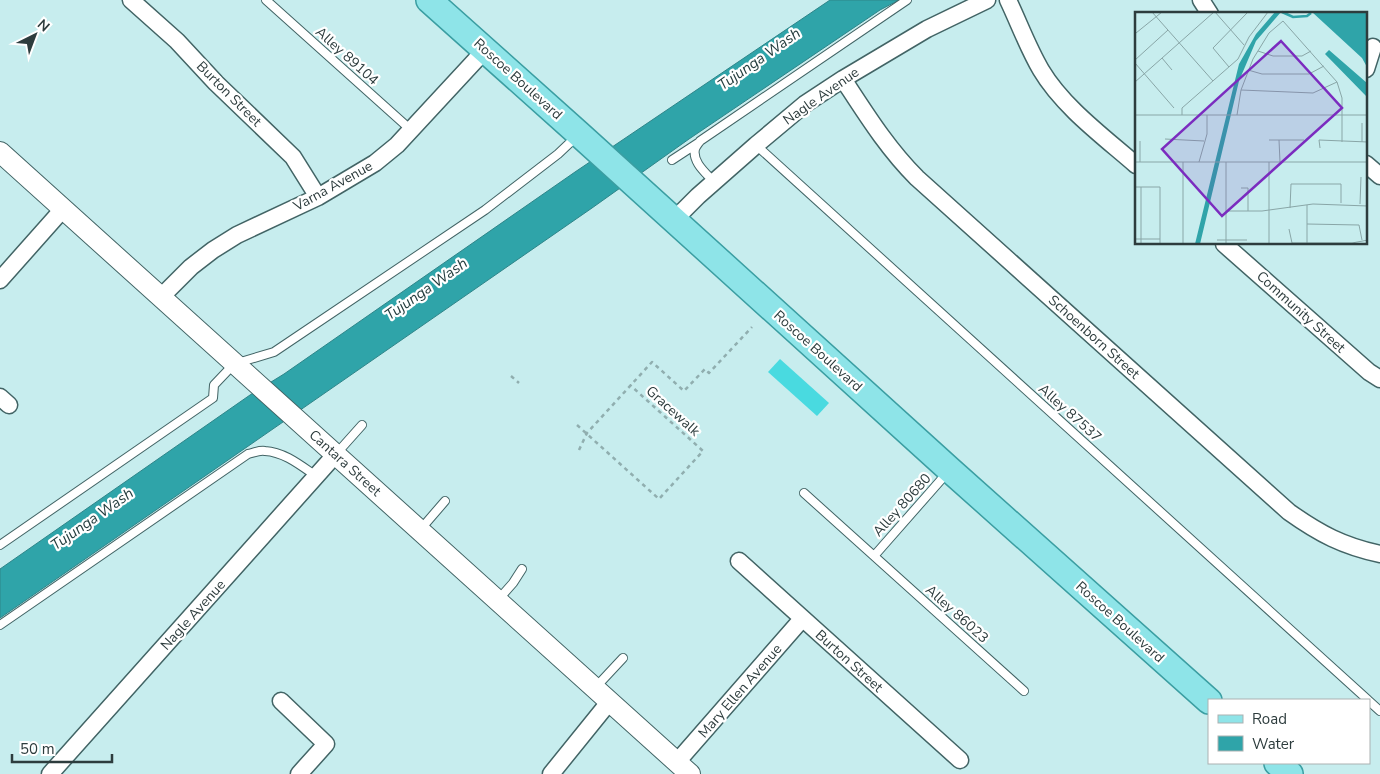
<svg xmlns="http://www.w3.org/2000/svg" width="1380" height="774" font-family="'Nunito Sans',sans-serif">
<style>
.green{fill:#49dae0}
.water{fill:#2fa4a9;stroke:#2e8589}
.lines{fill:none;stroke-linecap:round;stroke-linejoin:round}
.service-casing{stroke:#426465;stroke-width:10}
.minor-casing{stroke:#426465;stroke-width:19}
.tertiary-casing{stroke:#426465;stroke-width:22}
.primary-casing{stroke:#3b9ea2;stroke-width:28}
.path{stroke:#90aeaf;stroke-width:2.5;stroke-dasharray:4 4;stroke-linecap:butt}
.service{stroke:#fff;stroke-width:8}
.minor{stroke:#fff;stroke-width:16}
.tertiary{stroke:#fff;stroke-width:20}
.primary{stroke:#8ee4e8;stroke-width:25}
.labels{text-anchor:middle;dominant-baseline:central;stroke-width:4.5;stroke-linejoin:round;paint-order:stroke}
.street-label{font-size:14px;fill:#2d3c3d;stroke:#fff}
.water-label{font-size:15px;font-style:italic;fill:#253e3f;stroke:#fff}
.inset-river{fill:none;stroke:#2fa4a9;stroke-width:2.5}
.inset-road{fill:none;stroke:#89a6a7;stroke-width:1}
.view{fill:#7b2cbf;fill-opacity:0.15;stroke:#7b2cbf;stroke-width:2.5}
.inset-edge{fill:none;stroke:#2d3c3d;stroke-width:2.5}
</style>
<rect width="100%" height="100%" fill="#c7edee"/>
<path class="green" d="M780,359L829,403L817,416L768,372Z"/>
<path class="water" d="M830,0H899L880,10L689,139L592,208L0,618V569L250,395L284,374L575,172Z"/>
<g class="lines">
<g class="service-casing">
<path id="service" d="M266,0L411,130
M756,145L1368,700
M672,160L698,143
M714,182C706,173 692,162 695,149C696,146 698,144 700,141L907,0
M337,453L362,425
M804,493L1024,691
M420,530L445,501
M0,545L213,398L214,385L234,364L274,352L485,210L558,154L577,136
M874,556L947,473
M498,600L513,583L522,569
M0,625L248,454C253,453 259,450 265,451C284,452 300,465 316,476
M595,688L623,658
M1369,701L1380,711"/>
</g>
<g class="minor-casing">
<path id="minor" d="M131,0L177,41L216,83L293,157L318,197
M1008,0C1019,23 1028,48 1041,70C1063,107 1104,137 1136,165
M1201,0L1210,14
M1366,69L1373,47
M843,79C866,114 887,148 917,178L1289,512C1320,534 1343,546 1380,554
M1366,164L1380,176
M674,220L698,196L756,145L805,104L843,79L927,29L987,0
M1224,244L1369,372L1380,379
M0,280L63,209
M161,297L191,267L213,250L237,235L318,197L375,163L397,145L485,50
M0,397L9,405
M739,561L960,760
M281,701L326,744L299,774
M677,762L802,619
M50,774L335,455
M551,774L610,701"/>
</g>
<g class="tertiary-casing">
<path id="tertiary" d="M0,152L690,774"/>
</g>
<g class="primary-casing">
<path id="primary" d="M429,0L579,134L950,470L1209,701
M1277,763L1290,774"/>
</g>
<path class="path" d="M511,376L519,383
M577,425L659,499L703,451L630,385
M579,450L587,433L652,362L684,391L705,369L709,373L752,327"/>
<use href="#service" class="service"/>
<use href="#minor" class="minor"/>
<use href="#tertiary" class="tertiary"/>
<use href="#primary" class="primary"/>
</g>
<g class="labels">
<g class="street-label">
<text transform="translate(347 56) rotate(42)">Alley 89104</text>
<text transform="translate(518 79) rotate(42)">Roscoe Boulevard</text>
<text transform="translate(229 94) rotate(45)">Burton Street</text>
<text transform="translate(821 96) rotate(-35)">Nagle Avenue</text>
<text transform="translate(333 186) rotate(-29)">Varna Avenue</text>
<text transform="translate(1301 312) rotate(42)">Community Street</text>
<text transform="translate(1094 337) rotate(42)">Schoenborn Street</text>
<text transform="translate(818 351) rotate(42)">Roscoe Boulevard</text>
<text transform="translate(673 411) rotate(42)">Gracewalk</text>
<text transform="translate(1070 413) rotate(42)">Alley 87537</text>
<text transform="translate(345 463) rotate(42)">Cantara Street</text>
<text transform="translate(902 505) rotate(-48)">Alley 80680</text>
<text transform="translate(957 614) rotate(42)">Alley 86023</text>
<text transform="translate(193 615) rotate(-48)">Nagle Avenue</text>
<text transform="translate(1120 622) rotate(42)">Roscoe Boulevard</text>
<text transform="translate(849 661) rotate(42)">Burton Street</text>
<text transform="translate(740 691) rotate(-49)">Mary Ellen Avenue</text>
</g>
<g class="water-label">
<text transform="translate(759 59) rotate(-35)">Tujunga Wash</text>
<text transform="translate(426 289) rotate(-35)">Tujunga Wash</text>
<text transform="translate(92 519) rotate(-35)">Tujunga Wash</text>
</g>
</g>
<g transform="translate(1135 12)">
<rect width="232" height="232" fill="#c7edee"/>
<path d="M140,0H146L121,29L104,69L65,232H60L104,52L121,22ZM177,0H232V55L227,46ZM194,38L232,71V85L190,42Z" fill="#2fa4a9"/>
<path class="inset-river" d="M147,0L158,5L172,4L176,1"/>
<path class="inset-road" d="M17,0L78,69M80,0L109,33M1,21L27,0M123,39L138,44H167L176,39M27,46L37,58M0,48L33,18M0,51L39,96M94,55L78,36L112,1M113,58L127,62H174L189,54M0,70L79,0M106,78L178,81L202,70M0,103H233M47,103V96L103,47L114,25L133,0M102,103L106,78L118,47L134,21L148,9L202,70L207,86V130M30,127L69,129M134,128H169M144,128L145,150M227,130V111M185,136L184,128L233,130M0,150H233M5,150V129M48,150V232M64,150L72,122V103M91,150V232M0,175H25V232M106,176H113V199M225,192L226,165M172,193V232M155,196L156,172H206V191M91,199H127L178,192L233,194M172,212L224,213L227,228M154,217L157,231H217L233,228M0,227H25M82,228H112M6,232V175M134,232V150"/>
<path class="view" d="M146,29L207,96L87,204L27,137Z"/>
<rect width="232" height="232" class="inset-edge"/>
</g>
<rect x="1208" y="699" width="162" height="65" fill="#ffffff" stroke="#abb1b1"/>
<rect x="1218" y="715" width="25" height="8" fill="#8ee4e8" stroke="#abb1b1"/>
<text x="1252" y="724" font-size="15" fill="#2d3c3d">Road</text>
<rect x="1218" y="736" width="25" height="15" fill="#2fa4a9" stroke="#abb1b1"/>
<text x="1252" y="749" font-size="15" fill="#2d3c3d">Water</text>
<g transform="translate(35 35) rotate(42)" stroke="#ffffff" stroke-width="4" paint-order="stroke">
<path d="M0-4L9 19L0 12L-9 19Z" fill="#2d3c3d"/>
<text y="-8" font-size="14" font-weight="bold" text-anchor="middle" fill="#2d3c3d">N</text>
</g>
<path d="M12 754v8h100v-8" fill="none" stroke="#2d3c3d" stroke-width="2.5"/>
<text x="20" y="754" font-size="15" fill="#2d3c3d" stroke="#ffffff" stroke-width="4" paint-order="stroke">50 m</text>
</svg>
